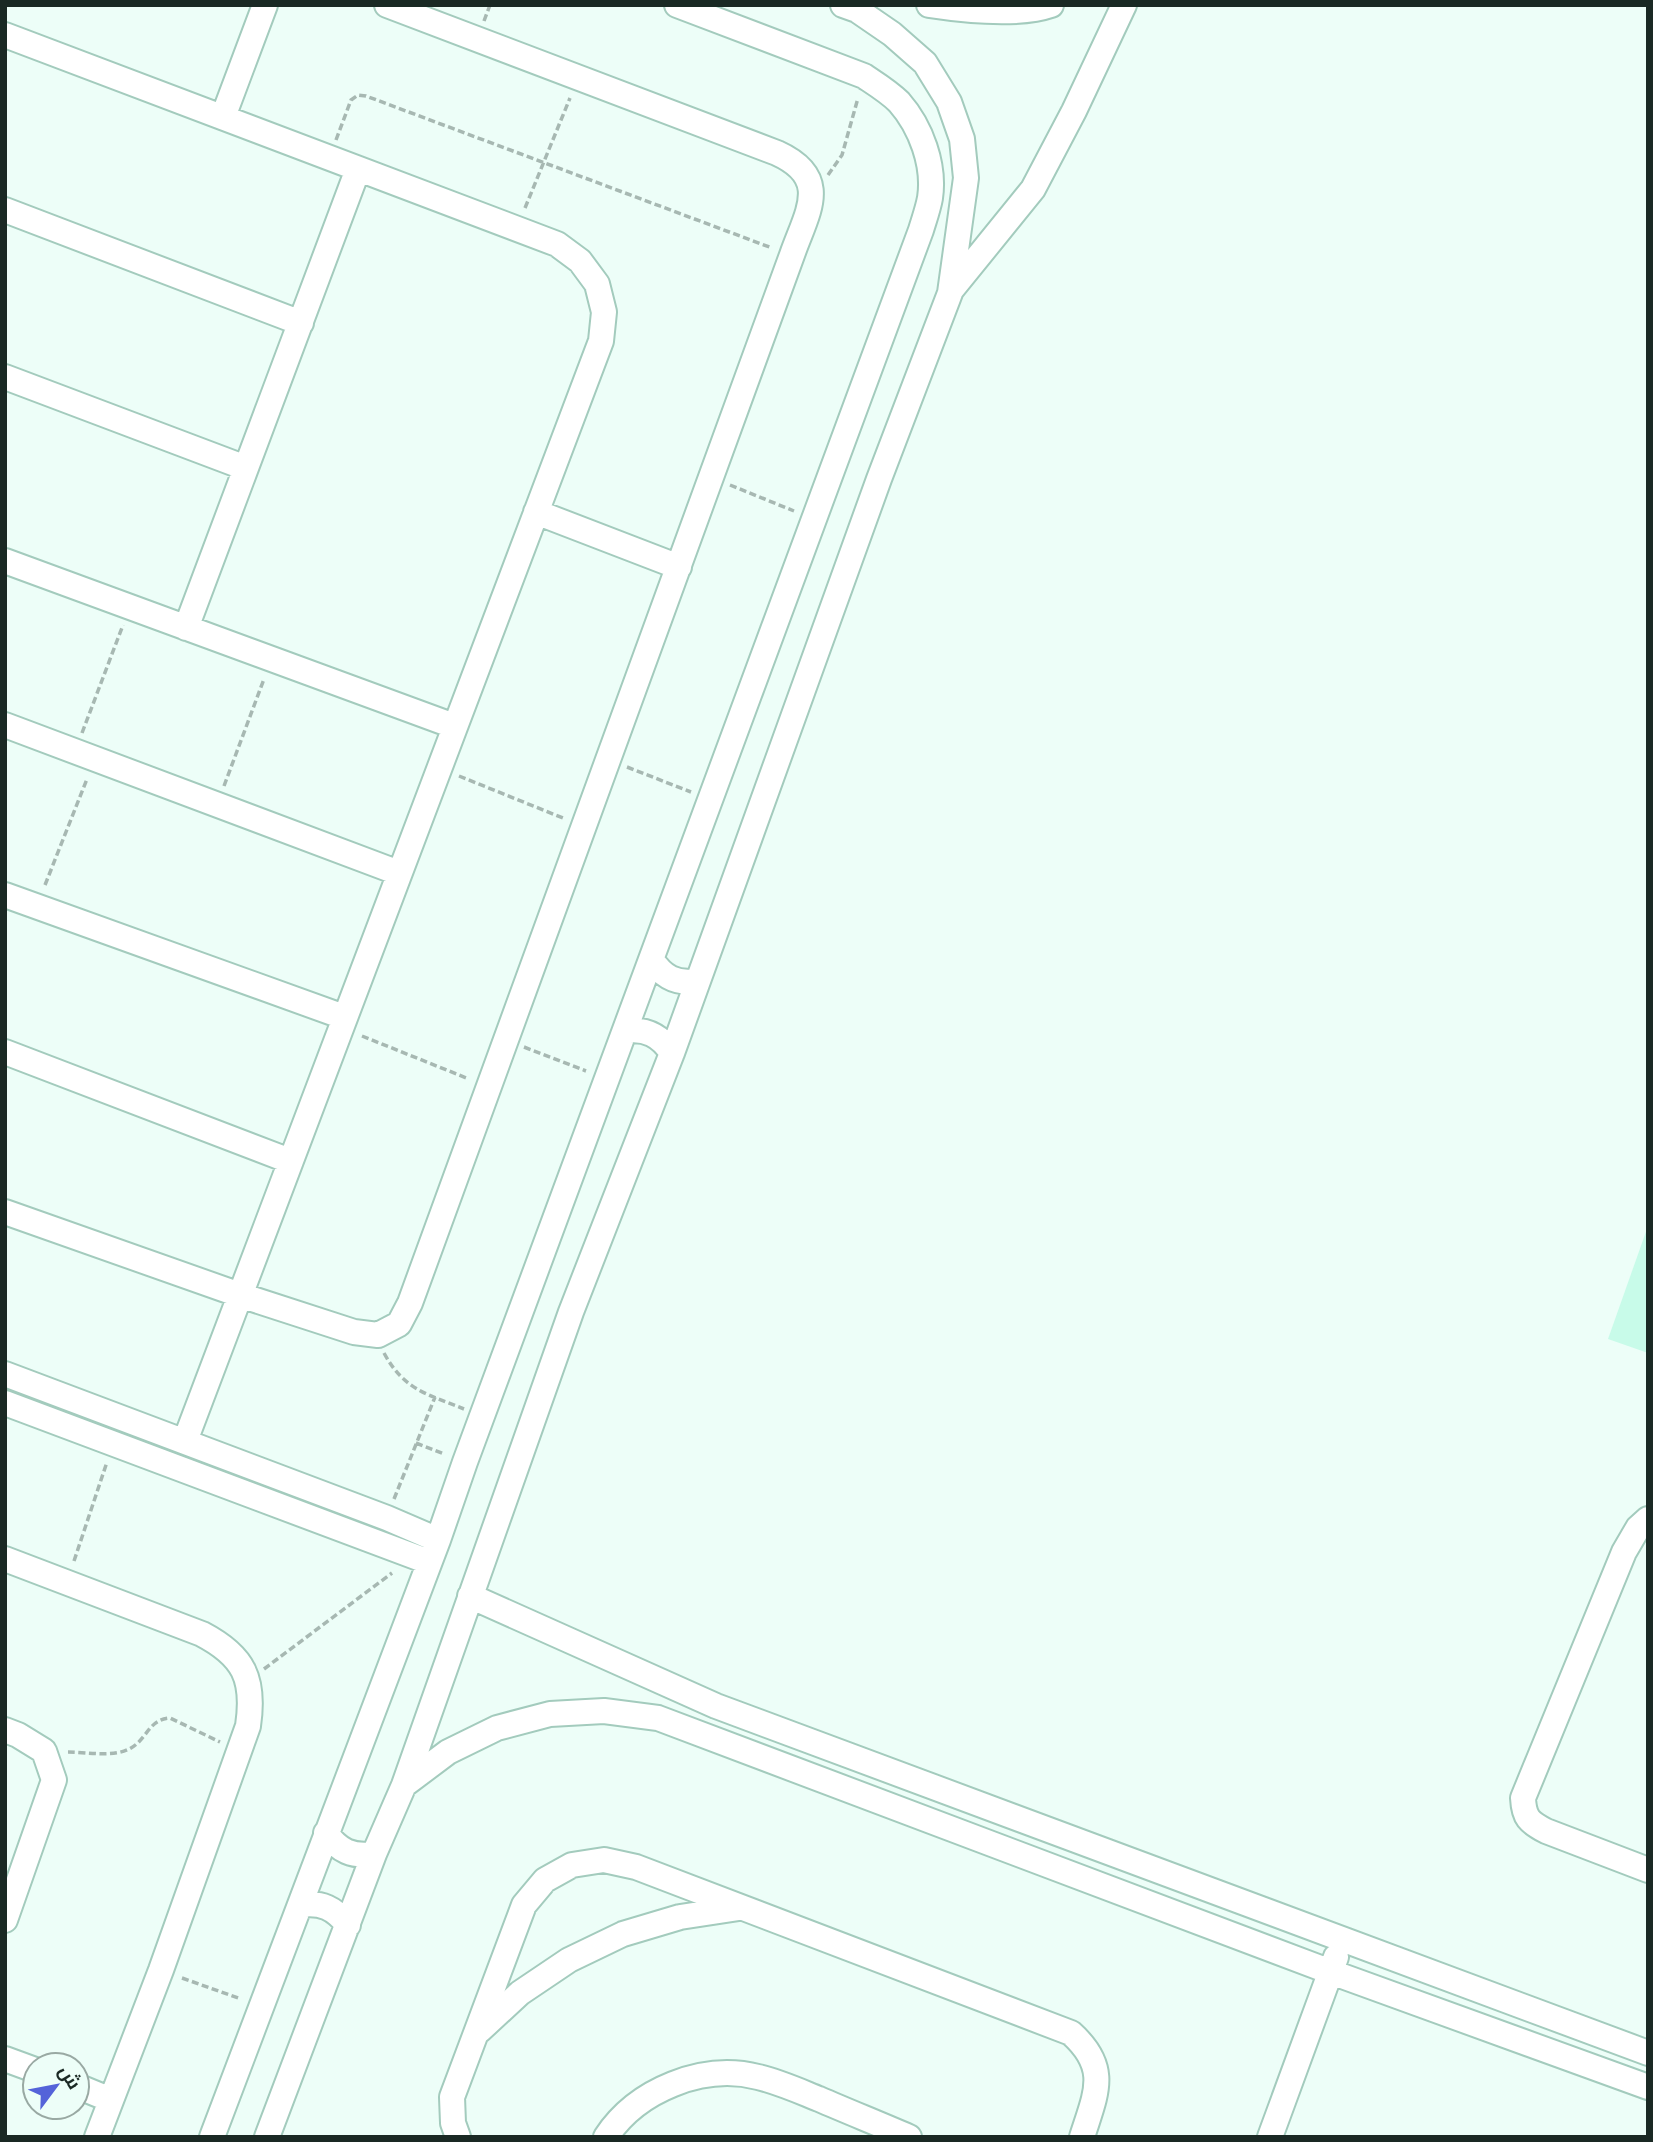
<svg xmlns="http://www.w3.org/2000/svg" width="1653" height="2142" font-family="'Fira Sans Condensed',Cairo,sans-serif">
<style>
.built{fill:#c8fbe9}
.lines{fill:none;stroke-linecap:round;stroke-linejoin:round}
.minor-casing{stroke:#a3cbbd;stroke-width:28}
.path{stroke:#a7b8b2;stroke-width:3.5;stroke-dasharray:7 3.5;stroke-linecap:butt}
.minor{stroke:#fff;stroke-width:24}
</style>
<rect width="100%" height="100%" fill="#edfef8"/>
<path class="built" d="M1648,1226V1353L1608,1339Z"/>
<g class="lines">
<g class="minor-casing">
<path id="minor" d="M929,5C962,10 1019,16 1051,5
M5,35L557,244L580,261L597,284L604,312L601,341L185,1441
M223,117L265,5
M5,210L301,323
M952,289L1033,189L1074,111L1124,5
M5,377L246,468
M536,512L679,567
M5,561L454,726
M186,628L358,169
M5,725L399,873
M5,895L344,1017
M652,960C663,977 676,984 696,981
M625,1031C646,1028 660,1035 672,1053
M5,1052L290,1161
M5,1212L240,1295L354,1332L378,1335L399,1324L410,1303L792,255C807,212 832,178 777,153L387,5
M5,1374L387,1518L438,1540
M5,1403L429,1562
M1648,1519L1638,1528L1624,1552L1523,1798C1524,1818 1529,1822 1546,1831L1648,1870
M5,1559L202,1634C244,1656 255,1679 248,1726L161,1970L97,2137
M470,1596L716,1706L1648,2053
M5,1730L18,1735L44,1751L54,1780L5,1920
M404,1785L448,1752L497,1728L550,1714L604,1711L658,1718L1331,1972L1648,2087
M326,1833C339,1851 352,1857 374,1854
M300,1905C322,1902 334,1908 348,1925
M480,2030L520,1993L569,1960L623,1934L680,1917L739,1908
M5,2059L35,2070
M77,2086L111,2100
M212,2137L438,1540L465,1462L921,230C924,220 928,209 930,198C935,165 921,127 899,102C889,92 876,84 864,76L677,5
M267,2137L374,1854L404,1785L571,1312L672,1053L879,479L950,293L966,178L962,139L949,102L925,63L892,34L857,10L843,5
M458,2137L453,2123L452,2097L524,1905L545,1880L572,1865L604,1860L636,1867L1071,2033C1110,2068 1096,2093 1082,2137
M606,2137C637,2090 703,2063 758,2077C779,2082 799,2091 819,2099C849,2112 879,2124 909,2137
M1270,2137L1336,1957"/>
</g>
<path class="path" d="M484,21L490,5
M336,140L351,100L358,95L366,96L772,248
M828,175L842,155L858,98
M525,208L570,98
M730,485L794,511
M82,733L123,625
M627,767L691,792
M459,776L563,818
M224,786L264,679
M45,885L87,779
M362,1036L469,1079
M524,1047L586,1071
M384,1353C404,1390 427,1394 464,1409
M416,1443L444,1454
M394,1499L435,1397
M74,1561L107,1462
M264,1669L392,1573
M68,1752C87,1752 114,1758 131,1748C147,1739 149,1719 170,1718L220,1742
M182,1978L241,1999"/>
<use href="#minor" class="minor"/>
</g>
<rect width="1653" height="2142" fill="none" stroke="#1a2924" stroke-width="14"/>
<g transform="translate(56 2086) rotate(58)"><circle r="33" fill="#edfef8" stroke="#99a9a3" stroke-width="2"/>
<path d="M0-5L12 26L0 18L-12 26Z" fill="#5463d9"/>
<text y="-10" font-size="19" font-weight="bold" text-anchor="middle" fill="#1a2924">ش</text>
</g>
</svg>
